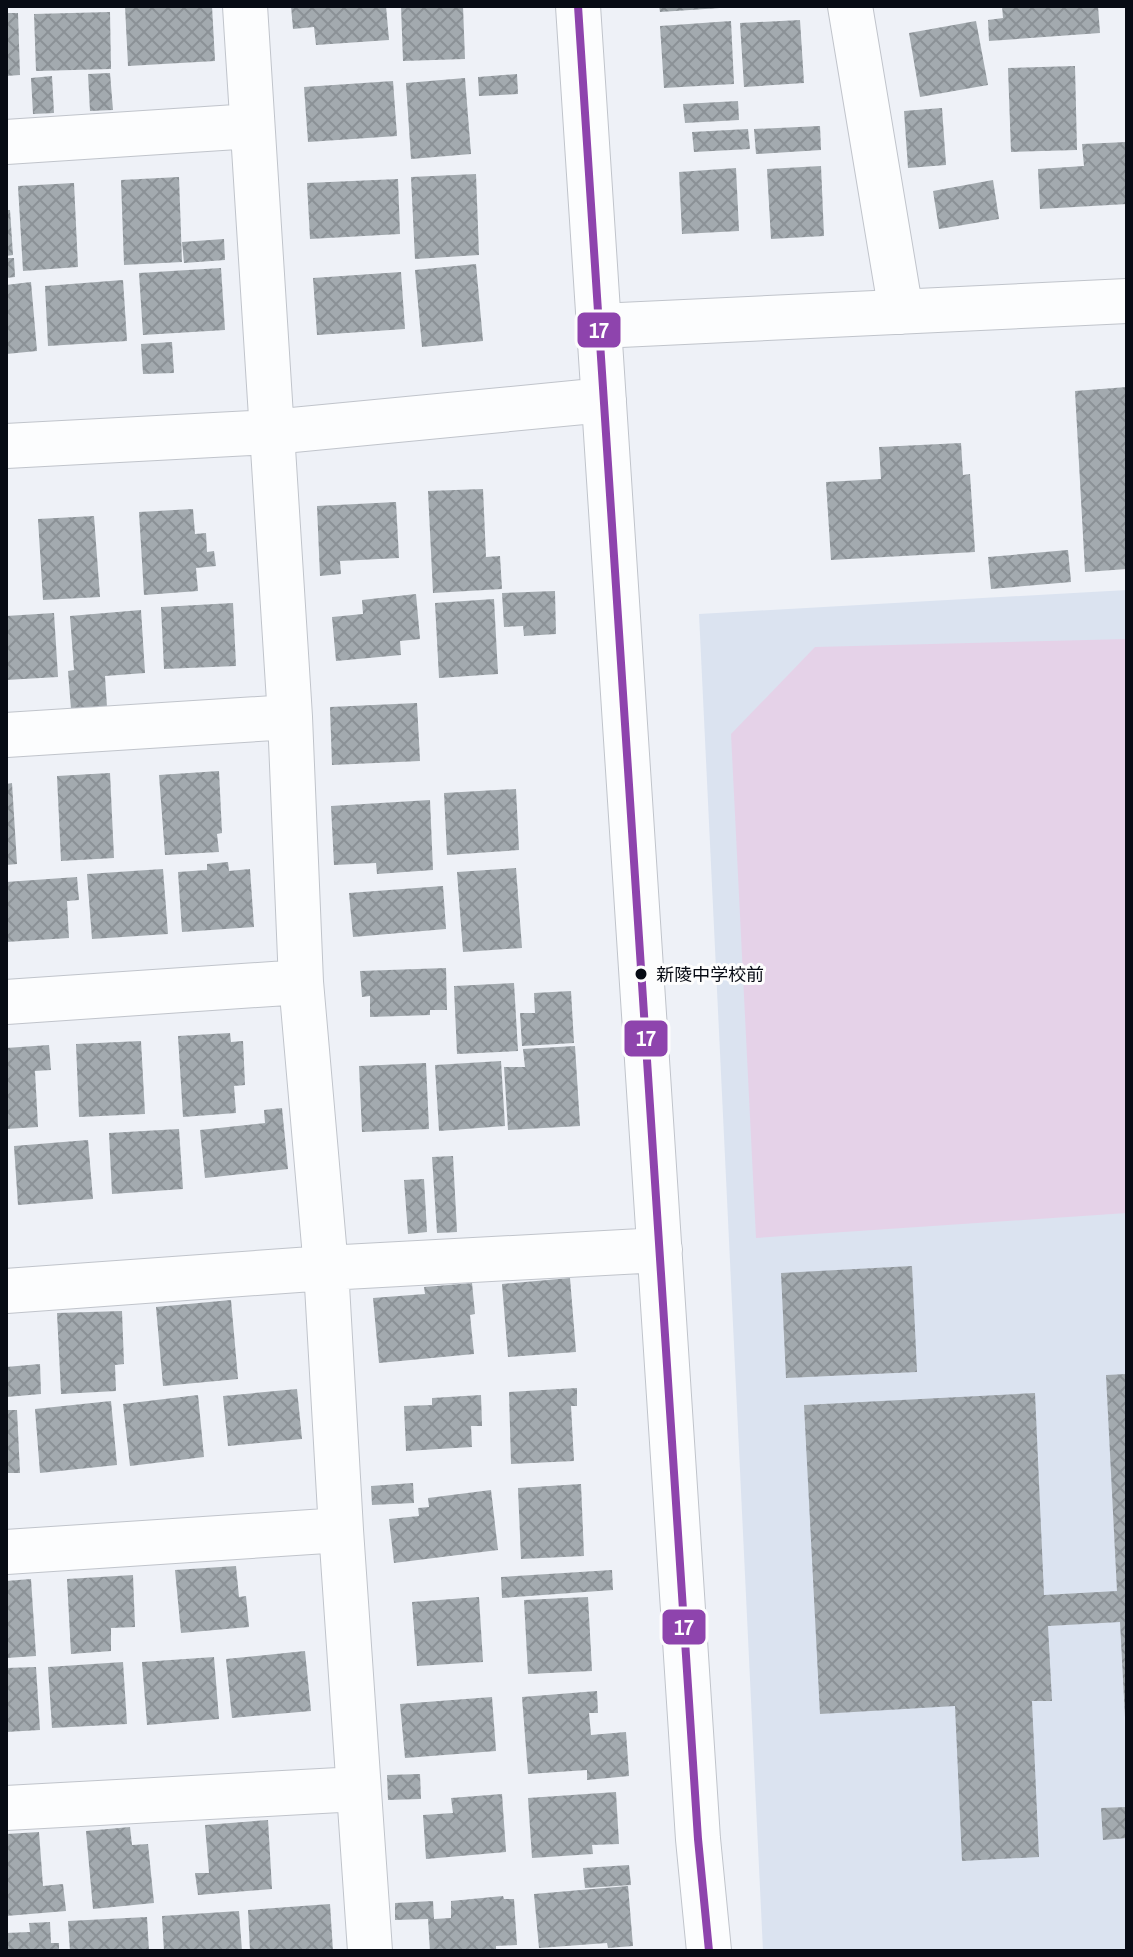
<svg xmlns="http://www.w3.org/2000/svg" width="1133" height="1957" font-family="'Archivo Narrow','Noto Sans JP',sans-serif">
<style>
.built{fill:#dbe3f0}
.grass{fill:#e5d2e8}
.building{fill:url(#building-cross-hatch)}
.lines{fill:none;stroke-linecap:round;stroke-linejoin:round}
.minor-casing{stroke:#c0c4cb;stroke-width:46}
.minor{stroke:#fcfdfe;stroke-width:44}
.bus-1-casing{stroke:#fdfdfd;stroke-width:14}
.bus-1{stroke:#8e44ad;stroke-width:8}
.bus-dot{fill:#070b14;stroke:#fdfdfd;stroke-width:3}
.labels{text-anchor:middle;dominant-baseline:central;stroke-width:6;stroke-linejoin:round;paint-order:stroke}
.bus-label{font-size:18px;fill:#070b14;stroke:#fdfdfd;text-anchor:start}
.line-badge{stroke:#fdfdfd;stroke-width:3}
.badge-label{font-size:22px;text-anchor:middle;font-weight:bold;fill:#fff}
</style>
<defs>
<pattern id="building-cross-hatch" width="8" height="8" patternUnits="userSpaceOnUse" patternTransform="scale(2)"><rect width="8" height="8" fill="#a3aaaf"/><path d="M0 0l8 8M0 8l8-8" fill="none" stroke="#8b9196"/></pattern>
</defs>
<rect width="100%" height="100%" fill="#eef1f7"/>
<path class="built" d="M1127,590V1951H763L699,614Z"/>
<path class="grass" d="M1127,639V1213L756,1238L731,734L815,647Z"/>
<path class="building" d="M125,6H212L215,61L128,66Z
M291,6H386L389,40L316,45L314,27L293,29Z
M401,6H463L465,59L403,61Z
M659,6H720V8L660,12Z
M1002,6H1098L1100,33L989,41L988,20L1003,18Z
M110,12L111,69L36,71L34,14Z
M6,13H18L20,75L6,76Z
M800,20L804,83L744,87L740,23Z
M731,21L734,84L664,88L660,26Z
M976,21L988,85L920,97L909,33Z
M1075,66L1077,150L1011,152L1008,68Z
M110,73L113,110L90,111L88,74Z
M517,74L518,94L479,96L478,77Z
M52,76L54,113L33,114L31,78Z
M465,78L471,154L411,159L406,83Z
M393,81L397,136L308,142L304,87Z
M738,101L739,120L685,123L683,104Z
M942,108L946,165L908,168L904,111Z
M820,126L821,150L756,154L754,129Z
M748,129L750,149L694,152L692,132Z
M1127,142V204L1040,209L1038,169L1084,166L1082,144Z
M821,166L824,236L771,239L767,169Z
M736,168L739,231L682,234L679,172Z
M476,174L479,255L415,259L411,177Z
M179,177L182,262L124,265L121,180Z
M398,179L400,234L310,239L307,183Z
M993,180L999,219L939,229L933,191Z
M74,183L78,267L23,271L18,186Z
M6,210H10L13,255L6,256Z
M224,239L225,260L184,263L182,242Z
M6,258H14L15,277L6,278Z
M476,264L483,341L422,347L415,270Z
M221,268L225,330L143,335L139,273Z
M401,272L405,329L317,335L313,278Z
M123,280L127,341L48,346L45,286Z
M31,282L37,351L6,354V285Z
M172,342L174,373L143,374L141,344Z
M1127,387V569L1085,572L1075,391Z
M961,443L963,475L970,474L975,552L831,560L826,482L881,479L879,447Z
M483,489L486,557L500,556L502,589L433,593L428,491Z
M396,502L399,558L340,561L341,574L320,576L317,506Z
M193,509L195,534L206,533L207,552L214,551L216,566L196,568L198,591L144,595L139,512Z
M94,516L100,597L43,600L38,519Z
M1068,550L1071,582L991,589L988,557Z
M555,591L556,634L524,636L523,626L504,627L502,593Z
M416,594L420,639L400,641L401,655L336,661L332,617L363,614L362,600Z
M494,599L498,674L439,678L435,603Z
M233,603L236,666L164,669L161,607Z
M141,610L145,673L105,676L107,707L71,709L68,671L74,670L70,616Z
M54,613L58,677L6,680V616Z
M417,703L420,761L332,765L330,707Z
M219,771L222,833L217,834L219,852L165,855L159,775Z
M110,773L114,858L61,861L57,776Z
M12,783L17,864L6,865V784Z
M516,789L519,850L447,855L444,793Z
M430,800L433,870L377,874L376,863L334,865L331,806Z
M228,862L229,871L250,869L254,927L182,932L178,872L207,870V864Z
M516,868L522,948L463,952L457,872Z
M163,869L168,934L92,939L87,874Z
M77,877L79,900L67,901L69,938L6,942V882Z
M443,886L446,929L353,937L349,893Z
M446,968L447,1010H430V1015L370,1017V996L362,997L360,971Z
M514,983L518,1051L457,1054L454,986Z
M571,991L574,1043L522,1046L520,1013H535L534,993Z
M230,1033L231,1042L243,1041L245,1085L234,1086L236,1113L183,1117L178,1036Z
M141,1041L145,1114L79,1117L76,1044Z
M49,1045L51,1070L35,1071L38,1127L6,1129V1048Z
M575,1046L580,1126L508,1130L504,1067H525L523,1049Z
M501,1061L505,1126L439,1131L435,1065Z
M426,1063L429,1129L362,1132L359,1066Z
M282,1108L288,1169L205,1178L200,1130L265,1123L264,1110Z
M179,1129L183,1189L112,1194L109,1133Z
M88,1140L93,1199L18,1205L14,1146Z
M453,1156L457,1232L437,1233L432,1157Z
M424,1179L427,1232L408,1234L404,1180Z
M912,1266L917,1372L786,1378L781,1273Z
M570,1278L576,1352L508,1357L502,1284Z
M472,1283L475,1314L470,1315L474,1354L379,1363L373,1298L425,1294L424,1287Z
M231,1300L238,1379L163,1386L156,1307Z
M122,1311L124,1364L115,1365L116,1391L61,1394L57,1313Z
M40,1364L41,1394L6,1397V1367Z
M1127,1374V1717H1125L1120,1622L1048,1626L1052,1701H1032L1039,1857L962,1861L955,1706L820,1714L804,1405L1035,1393L1044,1595L1117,1591L1106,1375Z
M577,1388V1406H571L574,1461L511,1464L509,1392Z
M297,1389L302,1439L228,1446L223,1396Z
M198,1395L204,1457L130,1466L123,1404Z
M481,1395L482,1426H471L472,1447L406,1451L404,1406L432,1405V1398Z
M111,1401L117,1465L40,1473L35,1409Z
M6,1410H17L20,1473H6Z
M413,1483L414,1503L372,1505L371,1486Z
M581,1484L584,1556L521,1559L518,1488Z
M491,1490L498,1550L394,1563L389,1519L419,1516L418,1508L429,1507L428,1498Z
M236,1566L239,1597L246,1596L249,1627L181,1633L175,1570Z
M612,1570L613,1590L502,1598L501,1577Z
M133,1575L135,1627L111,1628V1651L71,1654L67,1579Z
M31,1579L36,1656L6,1658V1581Z
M479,1597L483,1662L417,1666L412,1602Z
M588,1597L592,1671L528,1674L524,1600Z
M305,1651L311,1711L232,1718L226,1659Z
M214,1657L219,1719L147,1725L142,1662Z
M123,1662L127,1724L52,1728L48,1667Z
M36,1667L40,1730L6,1732V1668Z
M597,1691L598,1713H589L591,1735L626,1732L629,1776L587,1780V1770L528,1774L522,1697Z
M492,1697L496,1751L405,1758L400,1704Z
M420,1774L421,1799L388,1800L387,1775Z
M616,1792L619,1844L592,1845L593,1854L532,1858L528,1798Z
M502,1794L506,1852L426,1859L423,1815L453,1813L451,1798Z
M1127,1807V1838L1103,1840L1101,1808Z
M268,1820L272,1889L198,1895L195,1873H209L205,1825Z
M130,1827L132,1845L148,1844L154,1903L93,1909L86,1831Z
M39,1832L43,1886L63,1884L66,1911L6,1916V1834Z
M629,1865L631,1885L585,1888L583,1868Z
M628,1886L633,1946L608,1948L607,1943L539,1948L534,1894Z
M503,1896L504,1899H514L517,1945L496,1946V1951H430L428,1919L395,1920V1903L433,1901L434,1919L451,1918V1901Z
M330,1904L333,1951H250L248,1910Z
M239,1911L242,1951H164L162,1916Z
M147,1917L149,1951H70L68,1921Z
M50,1922L51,1943H59V1951H6V1933L30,1932L29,1923Z"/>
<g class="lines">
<g class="minor-casing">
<path id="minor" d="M245,6L290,717L301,982L326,1268L341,1530L370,1951
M578,6L698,1839L709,1951
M850,6L901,312
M6,142L252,126
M599,326L1127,301
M6,446L272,432L604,400
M6,735L290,717
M6,1002L301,982
M6,1291L326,1268L660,1250
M6,1552L341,1530
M6,1808L358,1789"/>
</g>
<use href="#minor" class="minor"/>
<g class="bus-1-casing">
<path id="bus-1" d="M578,6L698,1839L709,1951"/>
</g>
<use href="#bus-1" class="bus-1"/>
</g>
<circle class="bus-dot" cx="641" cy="974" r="7"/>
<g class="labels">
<g class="bus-label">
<text x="656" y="974">新陵中学校前</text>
</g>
</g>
<g class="line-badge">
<rect x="576" y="311" width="46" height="38" rx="8" fill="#8e44ad"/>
<rect x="623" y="1019" width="46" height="39" rx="8" fill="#8e44ad"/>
<rect x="661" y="1608" width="46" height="38" rx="8" fill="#8e44ad"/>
</g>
<g class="badge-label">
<text x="599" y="338">17</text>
<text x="646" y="1046">17</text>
<text x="684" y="1635">17</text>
</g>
<rect width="1133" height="1957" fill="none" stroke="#070b14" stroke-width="16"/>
</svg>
